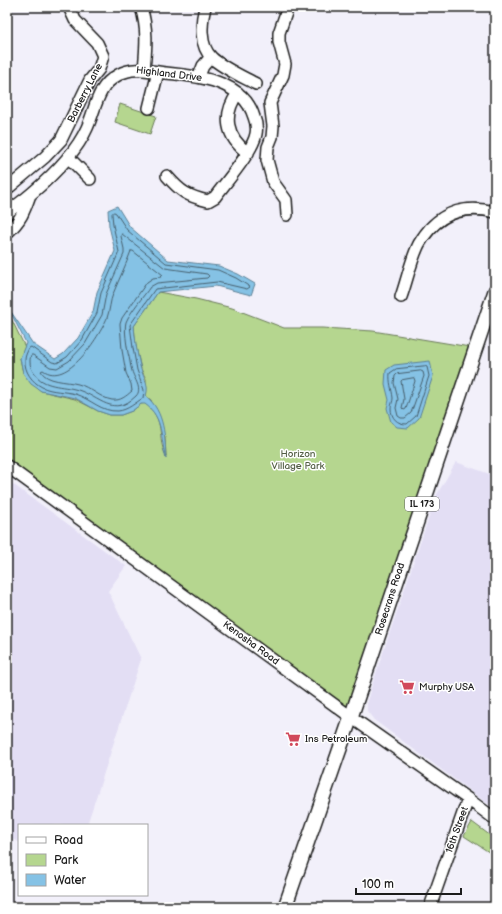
<svg xmlns="http://www.w3.org/2000/svg" width="502" height="914" font-family="'Balsamiq Sans',sans-serif">
<style>
.built{fill:#e3def4}
.green{fill:#b5d68f;stroke:#687956}
.water{fill:#85c2e5;stroke:#5b8095}
.lines{fill:none;stroke-linecap:round;stroke-linejoin:round}
.shore{stroke:#465e6c;stroke-width:1}
.minor-casing{stroke:#1c1c1c;stroke-width:14}
.major-casing{stroke:#1c1c1c;stroke-width:16}
.minor{stroke:#fff;stroke-width:11}
.major{stroke:#fff;stroke-width:13}
.labels{text-anchor:middle;dominant-baseline:central;stroke-width:3;stroke-linejoin:round;paint-order:stroke}
.shield{fill:#fff;stroke:#606060;stroke-width:1}
.shield-label{font-size:9px;font-weight:bold;fill:#1c1c1c}
.street-label{font-size:10px;fill:#1c1c1c;stroke:#fff}
.park-label{font-size:10px;fill:#525d44;stroke:#fff}
.poi-label{font-size:10px;fill:#1c1c1c;stroke:#fff;text-anchor:start}
</style>
<rect width="100%" height="100%" fill="#f2f0fa"/>
<filter id="ink" filterUnits="userSpaceOnUse"><feTurbulence type="fractalNoise" baseFrequency=".025" numOctaves="2"/><feDisplacementMap in="SourceGraphic" scale="8" xChannelSelector="R" yChannelSelector="G"/><feConvolveMatrix kernelMatrix="1 2 1 2 8 2 1 2 1" color-interpolation-filters="sRGB"/></filter>
<g filter="url(#ink)">
<path class="built" d="M456,462L495,476V809L374,720L367,711V701L371,688L436,496Z
M7,480L126,566L108,591L141,659L87,825H19V842L7,837Z"/>
<path class="green" d="M120,104L156,116L150,134L115,122Z
M158,292L196,299L232,308L284,328H322L373,331L476,348L351,717L7,467V310L25,347L20,358L23,373L41,391L75,399L98,411L110,415H121L132,411L141,404L145,403C167,422 156,436 166,456L165,437L151,400L146,396V379L141,369L136,347L134,326Z
M472,822L495,839V856L464,836Z"/>
<path class="water" d="M117,206L130,227L168,260L219,266L238,274L255,284L251,295L216,286L158,292L134,326C135,339 137,353 140,366C143,378 150,384 146,396C165,412 165,437 166,459C160,437 164,418 145,404H141L132,411L121,415H110L98,411L75,398L41,391L31,384L23,373L20,358L26,343L9,309L33,344L55,359L63,354L78,338L93,312L97,292L115,251L109,226L108,210Z
M430,361L433,376L419,418L408,428L397,427L391,422L387,408L389,400L385,384L386,370L394,365Z"/>
<g class="lines">
<path class="shore" d="M114,212L116,213L127,230L166,263L218,270L236,278L250,287L247,289L217,282L155,289L130,325L133,348L137,370L144,390L143,398C135,403 128,410 118,411C101,412 91,399 75,394C65,391 52,392 42,387C32,382 24,371 25,360C25,356 27,352 29,348L31,347L52,362L57,363L67,357L82,340L97,313L101,293L119,252L113,225L112,214Z
M122,234L165,268L207,274L209,276L207,278L157,283L150,287C144,296 130,312 126,322C124,329 127,346 128,353C130,359 130,365 132,371C134,379 143,389 136,396C113,418 100,397 78,390C62,385 44,388 34,373C30,368 29,361 31,355H33L50,367L57,368L69,361L85,344L102,315L106,294L124,254V249L121,236Z
M131,251H133L163,275L161,277L153,278L147,282L122,318L120,324L122,350L126,373L131,384L132,391C126,396 121,401 112,400C100,398 90,387 78,384C67,381 46,382 41,371L43,370C67,388 99,337 107,318C110,310 110,301 113,294C119,279 126,265 131,251Z
M425,366L427,367L429,376L416,416L407,424C397,424 391,418 391,408C391,404 393,402 393,398C392,389 389,382 390,373L396,369Z
M421,371L423,372L424,376L411,413L405,418H401L398,416L396,408L398,399L394,383L395,376L397,374Z
M414,378L415,381L406,409L404,410L402,408L404,399L401,381L402,380Z"/>
<g class="minor-casing">
<path id="minor" d="M141,7C148,30 146,47 144,70
M205,7C201,22 199,46 212,58C223,68 243,77 256,84
M287,10L279,33V42L285,64L283,75L270,103L273,126L272,137L268,147L267,160L273,182L286,200L287,215
M199,76L203,66L211,57
M238,93C222,115 226,137 248,153
M149,108L158,72
M68,157L90,179
M7,189L45,157L61,140L90,80L99,69L103,56L97,43L75,20L69,7
M7,213C15,206 23,201 31,194C51,177 76,153 87,128C96,108 97,86 118,75C133,66 149,71 165,73C197,76 243,80 254,117C256,122 257,129 256,134C253,151 226,182 215,197L208,201C187,196 181,192 167,176
M7,233C21,220 24,212 30,195
M401,297C407,280 411,260 419,244C436,214 462,204 495,212
M7,466L351,717L468,799L495,819
M430,907L468,799"/>
</g>
<g class="major-casing">
<path id="major" d="M285,907L351,717L495,291"/>
</g>
<use href="#minor" class="minor"/>
<use href="#major" class="major"/>
</g>
</g>
<defs>
<g id="supermarket-bare" transform="scale(1.2)"><path d="M-6-5.5h2.5l.6 2H6L4.5 2H-2.5L-4.4-4H-6ZM-1.5 3.2a1.3 1.3 0 1 0 .1 0ZM3 3.2a1.3 1.3 0 1 0 .1 0Z" fill="#d1495b" stroke="#fff" stroke-width="2.5" paint-order="stroke"/></g>
</defs>
<g fill-rule="evenodd">
<use href="#supermarket-bare" x="407" y="687"/>
<use href="#supermarket-bare" x="293" y="739"/>
</g>
<g class="labels">
<rect class="shield" x="405" y="497" width="34" height="14" rx="3"/>
<g class="shield-label">
<text x="422" y="504">IL 173</text>
</g>
<g class="street-label">
<text transform="translate(169 74) rotate(7)">Highland Drive</text>
<text transform="translate(85 93) rotate(-63)">Barberry Lane</text>
<text transform="translate(390 599) rotate(-72)">Rosecrans Road</text>
<text transform="translate(251 643) rotate(36)">Kenosha Road</text>
<text transform="translate(457 830) rotate(-70)">16th Street</text>
</g>
<g class="park-label">
<text x="298" y="454">Horizon<tspan x="298" dy="12">Village Park</tspan></text>
</g>
<g class="poi-label">
<text x="419" y="687">Murphy USA</text>
<text x="305" y="739">Ins Petroleum</text>
</g>
</g>
<rect width="502" height="914" fill="none" stroke="#fff" stroke-width="24"/>
<rect x="12" y="12" width="478" height="890" fill="none" stroke="#1c1c1c" stroke-width="1.5" filter="url(#ink)"/>
<rect x="18" y="824" width="130" height="72" fill="#ffffff" stroke="#a4a4a4"/>
<rect x="26" y="837" width="20" height="6" fill="#ffffff" stroke="#a4a4a4"/>
<text x="54" y="844" font-size="12" fill="#1c1c1c">Road</text>
<rect x="26" y="854" width="20" height="12" fill="#b5d68f" stroke="#a4a4a4"/>
<text x="54" y="864" font-size="12" fill="#1c1c1c">Park</text>
<rect x="26" y="874" width="20" height="12" fill="#85c2e5" stroke="#a4a4a4"/>
<text x="54" y="884" font-size="12" fill="#1c1c1c">Water</text>
<path d="M356 888v6h105v-6" fill="none" stroke="#1c1c1c" stroke-width="2"/>
<text x="362" y="888" font-size="12" fill="#1c1c1c" stroke="#ffffff" stroke-width="3" paint-order="stroke">100 m</text>
</svg>
